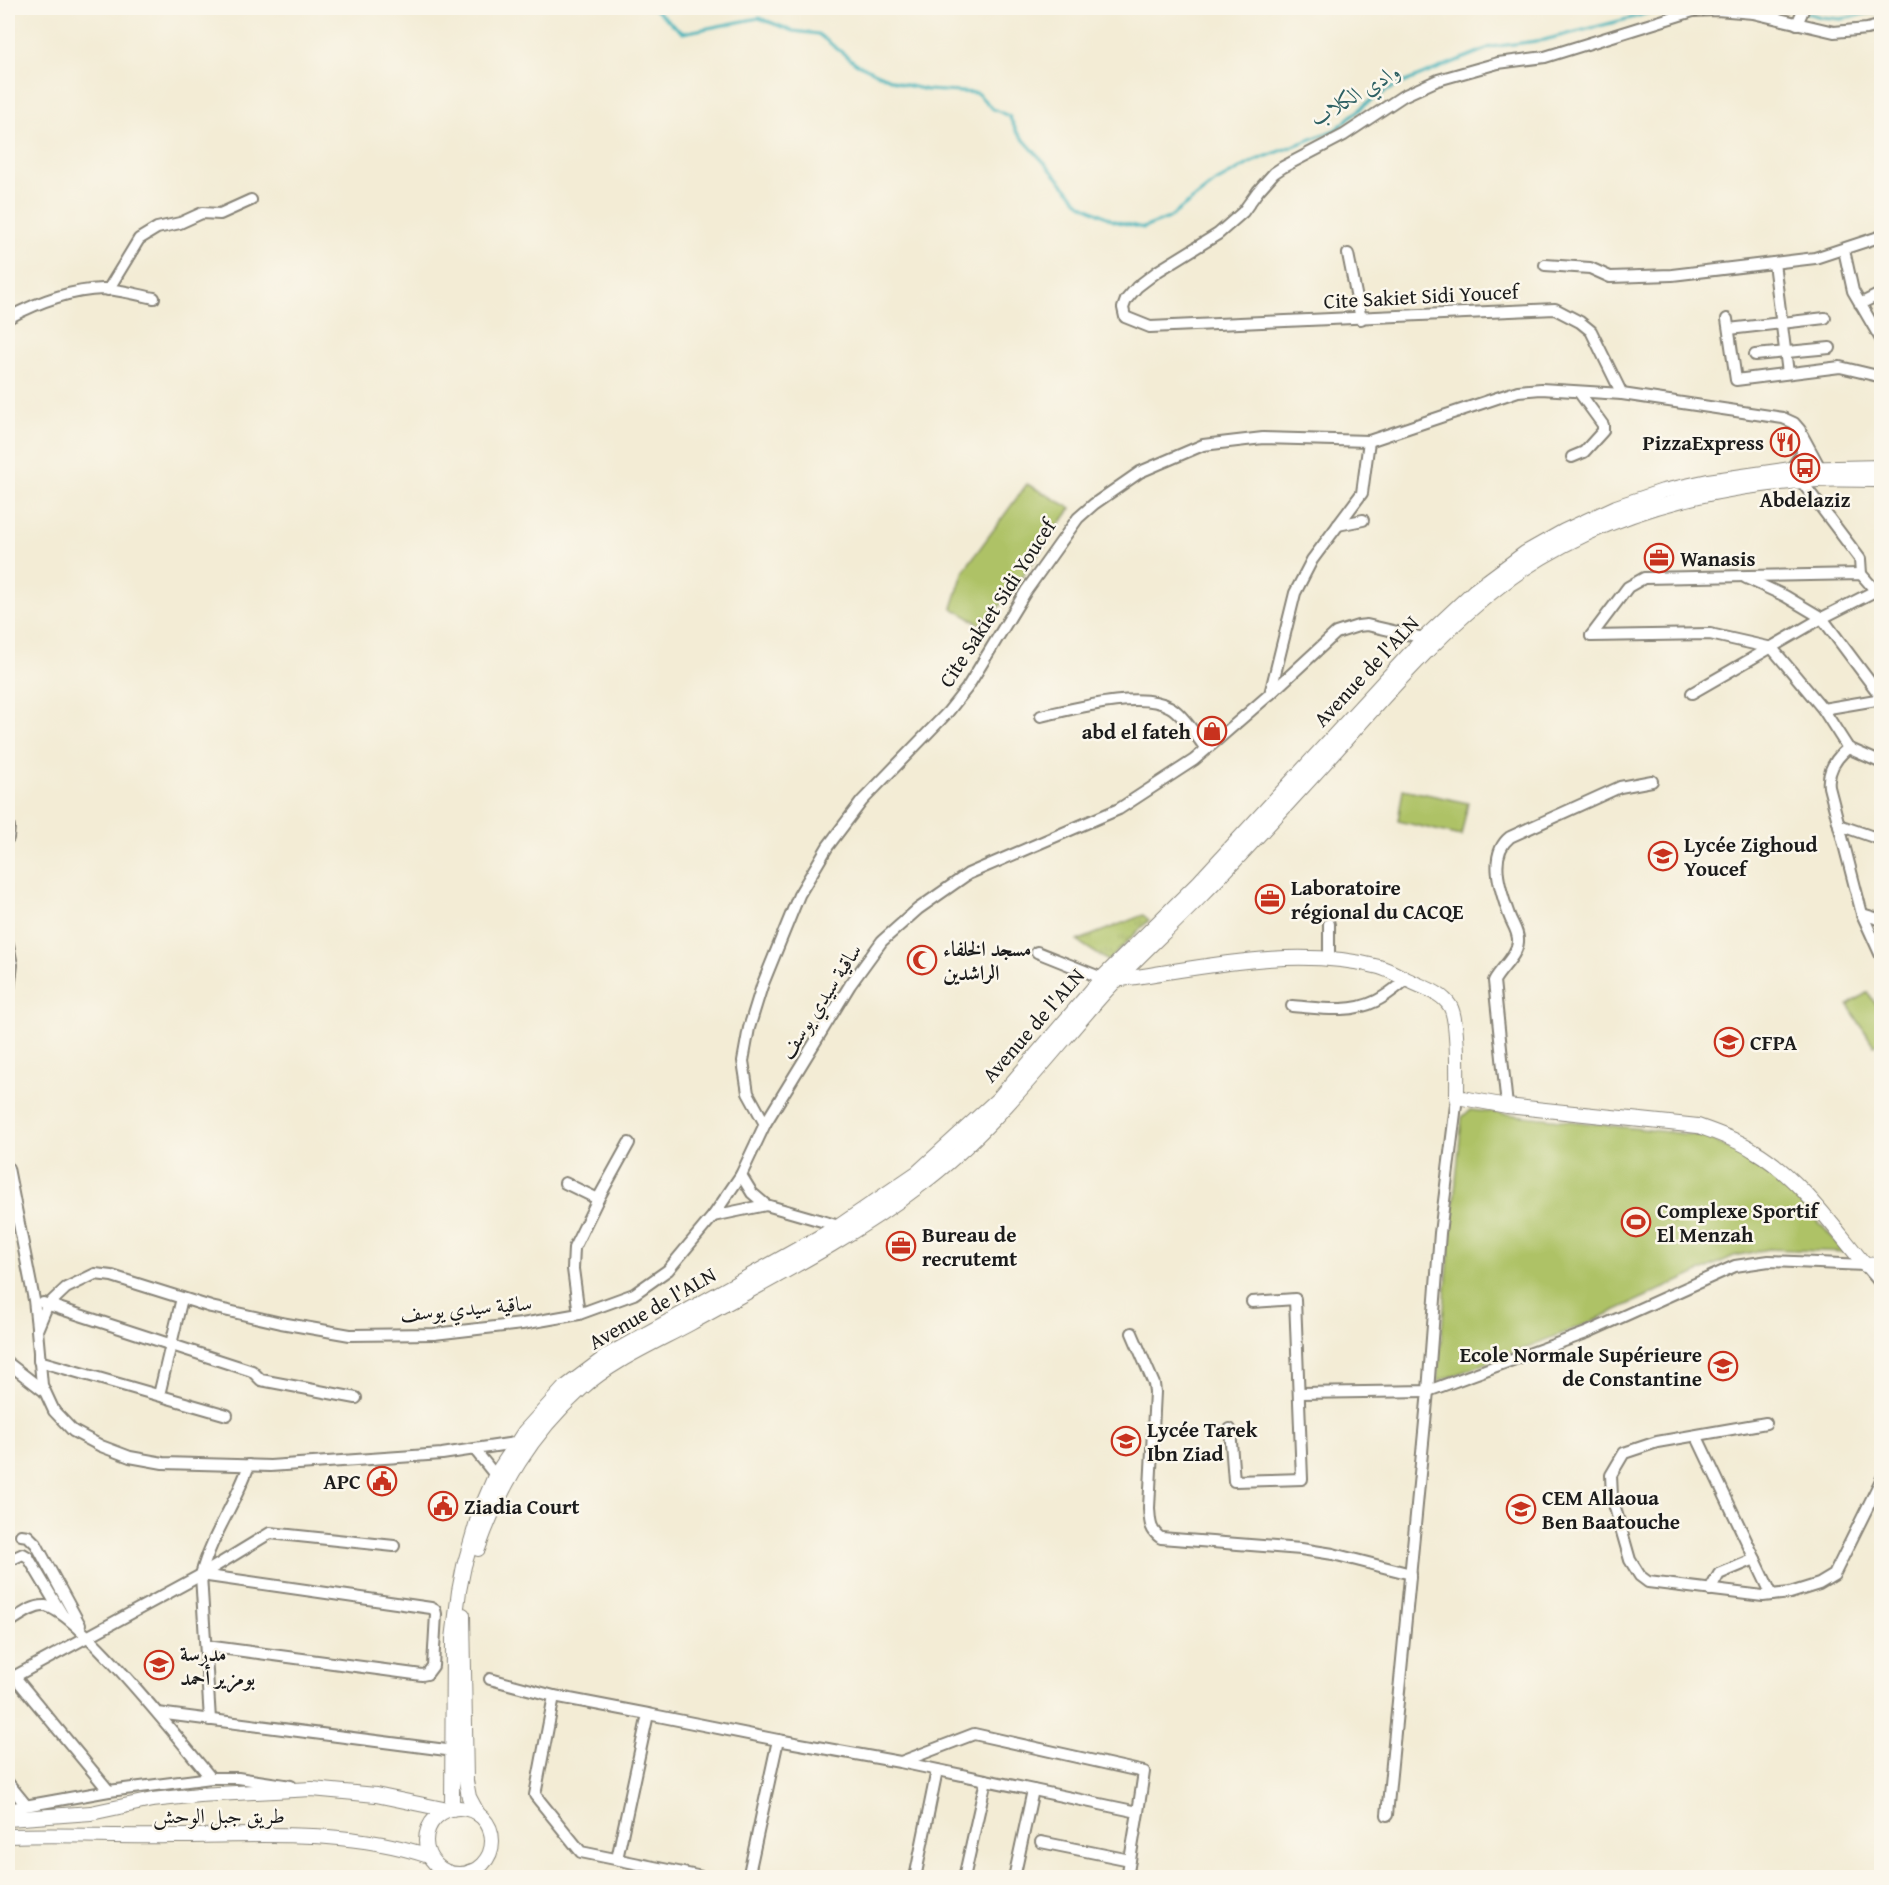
<svg xmlns="http://www.w3.org/2000/svg" width="1889" height="1885" font-family="'Gentium Book Plus',Amiri,serif">
<style>
.grass{fill:url(#grass-tufts);stroke:#656f41;stroke-width:1.5}
.garden{fill:#aec266;stroke:#656f41;stroke-width:1.5}
.lines{fill:none;stroke-linecap:round;stroke-linejoin:round}
.stream{stroke:#42b2ba;stroke-width:3}
.minor-casing{stroke:#888478;stroke-width:14}
.major-casing{stroke:#888478;stroke-width:16}
.highway-casing{stroke:#888478;stroke-width:18}
.minor{stroke:#fff;stroke-width:10}
.major{stroke:#fff;stroke-width:14}
.highway{stroke:#fff;stroke-width:15}
.labels{text-anchor:middle;dominant-baseline:central;stroke-width:5;stroke-linejoin:round;paint-order:stroke}
.street-label{font-size:21px;fill:#1c1c1c;stroke:#fbf7ec}
.poi-label{font-size:21px;font-weight:bold;fill:#1c1c1c;stroke:#fbf7ec;text-anchor:start}
.water-label{font-size:22px;font-style:italic;fill:#2d6063;stroke:#fbf7ec}
</style>
<defs>
<pattern id="grass-tufts" width="24" height="20" patternUnits="userSpaceOnUse" patternTransform="scale(1.5)"><rect width="24" height="20" fill="#aec266"/><path d="M3 7l-1-3M5 7V3M7 7l1-3M15 17l-1-3M17 17v-4M19 17l1-3" fill="none" stroke="#95a658"/></pattern>
</defs>
<rect width="100%" height="100%" fill="#fbf7ec"/>
<filter id="ink" filterUnits="userSpaceOnUse"><feTurbulence type="fractalNoise" baseFrequency=".0167" numOctaves="2"/><feDisplacementMap in="SourceGraphic" scale="12" xChannelSelector="R" yChannelSelector="G"/><feConvolveMatrix kernelMatrix="1 2 1 2 8 2 1 2 1" color-interpolation-filters="sRGB"/></filter>
<filter id="wash" filterUnits="userSpaceOnUse"><feTurbulence type="fractalNoise" baseFrequency=".008" numOctaves="4" result="noise"/><feDisplacementMap in="SourceGraphic" scale="24" xChannelSelector="R" yChannelSelector="G"/><feGaussianBlur stdDeviation="1.35" result="paint"/><feColorMatrix in="noise" values="0 0 0 0 0 0 0 0 0 0 0 0 0 0 0 0 0 1.4 0 .05"/><feComposite in="paint" operator="in"/></filter>
<g filter="url(#wash)">
<rect width="100%" height="100%" fill="#f3ecd5"/>
<polygon class="grass" points="1143,915 1149,920 1108,961 1077,941"/>
<g class="garden">
<polygon points="1027,484 1071,508 1009,596 982,625 952,608 964,570"/>
<polygon points="1403,789 1468,803 1461,836 1398,821"/>
<polygon points="1868,992 1881,1014 1881,1041 1874,1046 1848,1005"/>
<polygon points="1470,1110 1704,1136 1760,1164 1795,1195 1845,1252 1768,1249 1734,1256 1586,1324 1437,1382 1462,1117"/>
</g>
<g class="lines">
<g class="stream">
<polyline points="653,8 683,33 759,18 793,31 818,34 857,64 901,84 927,90 977,93 993,109 1009,116 1017,132 1081,204 1114,221 1143,228 1169,218 1214,183 1254,161 1335,130 1370,101 1395,86 1491,47 1544,40 1635,17 1663,8"/>
<polyline points="1789,8 1821,17 1841,19 1882,10"/>
</g>
</g>
</g>
<g filter="url(#ink)">
<g class="lines">
<g class="minor-casing">
<g id="minor">
<polyline points="1797,24 1804,8"/>
<polyline points="1844,250 1853,291 1882,341"/>
<polyline points="1348,254 1361,319"/>
<polyline points="1774,263 1788,373"/>
<polyline points="1545,265 1590,268 1610,277 1672,275 1815,258 1882,236"/>
<polyline points="108,290 139,239 157,228 180,223 202,213 220,214 251,200"/>
<polyline points="1860,304 1882,293"/>
<path d="M8 318C36 303 70 290 103 289 119 289 138 295 154 298"/>
<polyline points="1727,319 1736,380 1840,367 1882,377"/>
<polyline points="1729,329 1825,318"/>
<polyline points="1755,355 1830,348"/>
<polyline points="1622,394 1591,331 1580,322 1555,309 1150,327 1125,317 1123,308 1126,300 1137,287 1158,271 1218,234 1243,212 1258,191 1274,173 1283,167 1344,135 1403,96 1438,80 1498,63 1545,57 1693,11 1717,10 1753,13 1834,32 1867,29 1882,25"/>
<polyline points="1801,433 1820,468 1825,474"/>
<polyline points="1572,457 1584,452 1603,431 1603,425 1579,392"/>
<polyline points="1802,482 1860,559 1861,574"/>
<polyline points="1338,525 1363,520"/>
<polyline points="1746,578 1785,596 1822,618 1882,698"/>
<polyline points="1591,636 1710,634 1772,648 1823,709 1848,748 1882,763"/>
<polyline points="1591,636 1628,587 1644,578 1861,574 1882,598"/>
<polyline points="1692,693 1822,618 1881,588"/>
<polyline points="1270,694 1336,633 1358,626 1367,625 1424,638 1428,641"/>
<polyline points="1823,709 1882,699"/>
<path d="M1041 716C1073 709 1140 690 1170 707 1183 714 1197 737 1206 749"/>
<path d="M1848 748C1836 758 1827 771 1829 787L1862 914 1882 958"/>
<polyline points="8,823 9,827 8,838"/>
<polyline points="1839,825 1882,840"/>
<polyline points="1862,914 1882,920"/>
<polyline points="1329,924 1329,959"/>
<polyline points="8,944 12,965 8,997"/>
<polyline points="1037,952 1102,978"/>
<path d="M1292 1006C1319 1008 1350 1014 1376 1001 1387 996 1397 987 1407 979"/>
<path d="M1507 1106 1494 981C1501 968 1517 956 1518 942 1519 932 1512 924 1509 915 1501 892 1487 855 1510 837L1620 787 1652 781"/>
<polyline points="765,1124 748,1093 743,1061 749,1028 762,986 799,895 828,846 862,801 948,712 967,688 1026,591 1078,518 1094,504 1140,472 1203,445 1263,438 1369,441 1518,391 1541,389 1622,394 1783,418 1794,423 1800,430 1802,453 1791,469"/>
<polyline points="8,1168 34,1300 37,1327"/>
<polyline points="741,1175 752,1193 766,1205 839,1226 841,1229"/>
<polyline points="565,1183 598,1199"/>
<polyline points="713,1216 766,1205"/>
<polyline points="43,1303 252,1371 261,1380 356,1398"/>
<polyline points="579,1314 573,1269 574,1248 598,1199 629,1143"/>
<path d="M1132 1333 1154 1384 1155 1392 1149 1508C1150 1520 1149 1530 1161 1538L1301 1549 1333 1554 1411 1574"/>
<polyline points="39,1355 39,1361 227,1415"/>
<polyline points="8,1363 44,1391"/>
<polyline points="1300,1393 1428,1391 1586,1333 1735,1266 1769,1261 1865,1265 1882,1285"/>
<polyline points="159,1395 182,1298"/>
<polyline points="1766,1423 1657,1442 1624,1453 1611,1475 1612,1497 1630,1560 1640,1576 1648,1582 1763,1596 1790,1593 1819,1584 1834,1575 1882,1478"/>
<polyline points="1230,1429 1234,1481 1302,1479 1295,1299 1252,1302"/>
<polyline points="1697,1437 1772,1595"/>
<polyline points="520,1447 515,1443 442,1454 270,1466 163,1463 130,1457 101,1446 73,1431 54,1411 42,1385 37,1330 47,1306 66,1288 95,1274 112,1276 211,1307 281,1323 350,1335 434,1334 522,1324 579,1314 634,1294 668,1270 713,1216 741,1175 765,1124 850,985 882,941 918,909 968,874 1119,809 1194,760 1270,694 1295,593 1312,560 1362,493 1369,441"/>
<polyline points="475,1450 499,1480"/>
<polyline points="21,1535 28,1536 36,1544 80,1625"/>
<polyline points="8,1561 23,1554 28,1557 62,1614"/>
<polyline points="201,1575 431,1608 435,1610 436,1614 433,1666 427,1674 422,1675 206,1646"/>
<polyline points="1710,1590 1719,1574 1755,1559"/>
<path d="M8 1623C18 1617 33 1605 45 1606 78 1611 185 1747 211 1778"/>
<polyline points="14,1676 109,1791"/>
<polyline points="490,1679 554,1696 535,1795 581,1852 707,1878"/>
<polyline points="8,1680 201,1575 270,1533 394,1546"/>
<polyline points="554,1696 648,1714 617,1859"/>
<polyline points="158,1713 454,1751"/>
<polyline points="648,1714 778,1740 748,1878"/>
<path d="M210 1720 201 1575C211 1536 236 1503 249 1465"/>
<polyline points="778,1740 900,1762 1138,1812 1127,1878"/>
<polyline points="901,1762 974,1734 1144,1772 1138,1812"/>
<polyline points="8,1783 25,1804"/>
<polyline points="8,1809 109,1791 211,1778 238,1778 291,1786"/>
<polyline points="1387,1815 1428,1391 1440,1233 1457,1097"/>
<polyline points="1041,1842 1130,1860"/>
<polyline points="915,1878 937,1770"/>
<polyline points="964,1878 986,1780"/>
<polyline points="1014,1878 1033,1790"/>
</g>
</g>
<g class="major-casing">
<g id="major">
<path d="M1116 980C1201 968 1293 945 1379 967 1390 970 1401 977 1412 982 1425 988 1442 993 1450 1006 1459 1021 1457 1077 1457 1097L1507 1106 1698 1126C1717 1133 1736 1139 1753 1150 1799 1177 1832 1225 1865 1265L1882 1264"/>
<path d="M478 1549C500 1486 531 1434 581 1389 612 1361 654 1343 691 1323 768 1280 849 1240 919 1186 988 1135 1041 1065 1097 1001 1129 964 1166 932 1200 897 1235 862 1268 825 1301 789 1371 714 1437 628 1522 570 1610 511 1713 486 1817 480 1838 479 1860 480 1882 480"/>
<polyline points="463,1615 466,1781 469,1797 478,1814"/>
<circle cx="459" cy="1841" r="33"/>
<polyline points="452,1809 453,1639 459,1591 464,1566 480,1511 495,1476 525,1431 564,1388 608,1355 839,1226 918,1172 998,1099 1102,978 1199,882 1424,638 1474,591 1525,553 1564,531 1616,507 1663,491 1708,481 1791,469 1882,467"/>
<polyline points="8,1819 91,1813 152,1800 199,1795 312,1789 376,1795 448,1810"/>
<path d="M8 1836C62 1834 117 1837 172 1836 260 1836 344 1828 429 1856"/>
</g>
</g>
<g class="highway-casing">
<polyline id="highway" points="471,1872 480,1878"/>
</g>
<use href="#minor" class="minor"/>
<use href="#major" class="major"/>
<use href="#highway" class="highway"/>
</g>
</g>
<defs>
<g id="restaurant-ring" transform="scale(1.5)"><circle r="9.5" fill="#fbf7ec" stroke="#c8321e" stroke-width="1.5"/><path d="M-5-6h1v4h1v-4h1v4h1v-4h1v5L-1.5 .5V6h-2V.5L-5-1ZM5-6V6H3V1.5H1.5Q1.5-4 5-6Z" fill="#c8321e"/></g>
<g id="bus-ring" transform="scale(1.5)"><circle r="9.5" fill="#fbf7ec" stroke="#c8321e" stroke-width="1.5"/><path d="M-5-6H5V4H4V6H2V4H-2V6H-4V4H-5ZM-3.5-4V0h7V-4ZM-3.5 1.2v1.5H-2V1.2ZM2 1.2v1.5H3.5V1.2Z" fill="#c8321e"/></g>
<g id="office-ring" transform="scale(1.5)"><circle r="9.5" fill="#fbf7ec" stroke="#c8321e" stroke-width="1.5"/><path d="M-6-3h4V-5.5h4V-3h4V5H-6ZM-1-4.5V-3h2v-1.5ZM-6 0V1H6V0Z" fill="#c8321e"/></g>
<g id="shop-ring" transform="scale(1.5)"><circle r="9.5" fill="#fbf7ec" stroke="#c8321e" stroke-width="1.5"/><path d="M-5-2.5h2.3a2.7 3.5 0 0 1 5.4 0H5L5.5 6h-11ZM-1.5-2.5h3a1.5 2.3 0 0 0-3 0Z" fill="#c8321e"/></g>
<g id="school-ring" transform="scale(1.5)"><circle r="9.5" fill="#fbf7ec" stroke="#c8321e" stroke-width="1.5"/><path d="M0-5L7-2L0 1L-7-2ZM-4 1L0 2.5L4 1V4Q0 6-4 4Z" fill="#c8321e"/></g>
<g id="mosque-ring" transform="scale(1.5)"><circle r="9.5" fill="#fbf7ec" stroke="#c8321e" stroke-width="1.5"/><path d="M3.5-4.9A6 6 0 1 0 3.5 4.9A5 5 0 1 1 3.5-4.9Z" fill="#c8321e"/></g>
<g id="university-ring" transform="scale(1.5)"><circle r="9.5" fill="#fbf7ec" stroke="#c8321e" stroke-width="1.5"/><path d="M0-5L7-2L0 1L-7-2ZM-4 1L0 2.5L4 1V4Q0 6-4 4Z" fill="#c8321e"/></g>
<g id="stadium-ring" transform="scale(1.5)"><circle r="9.5" fill="#fbf7ec" stroke="#c8321e" stroke-width="1.5"/><path d="M0-5a6.5 5 0 1 0 0 10a6.5 5 0 1 0 0-10ZM-3.5-1.8h7v3.6h-7Z" fill="#c8321e"/></g>
<g id="civic-ring" transform="scale(1.5)"><circle r="9.5" fill="#fbf7ec" stroke="#c8321e" stroke-width="1.5"/><path d="M-.6-6.5H3V-4.5H.6V-3L4-1V1h2V6H-6V1h2V-1L-.6-3ZM-1.2 2.5V6h2.4V2.5Z" fill="#c8321e"/></g>
</defs>
<g fill-rule="evenodd">
<use href="#restaurant-ring" x="1785" y="442"/>
<use href="#bus-ring" x="1805" y="468"/>
<use href="#office-ring" x="1659" y="558"/>
<use href="#shop-ring" x="1212" y="731"/>
<use href="#school-ring" x="1663" y="856"/>
<use href="#office-ring" x="1270" y="899"/>
<use href="#mosque-ring" x="922" y="960"/>
<use href="#university-ring" x="1729" y="1042"/>
<use href="#stadium-ring" x="1636" y="1222"/>
<use href="#office-ring" x="901" y="1246"/>
<use href="#university-ring" x="1723" y="1366"/>
<use href="#school-ring" x="1126" y="1441"/>
<use href="#civic-ring" x="382" y="1481"/>
<use href="#civic-ring" x="443" y="1506"/>
<use href="#school-ring" x="1521" y="1509"/>
<use href="#school-ring" x="159" y="1665"/>
</g>
<g class="labels">
<g class="street-label">
<text transform="translate(1421 296) rotate(-3)">Cite Sakiet Sidi Youcef</text>
<text transform="translate(997 603) rotate(-57)">Cite Sakiet Sidi Youcef</text>
<text transform="translate(1366 671) rotate(-47)">Avenue de l'ALN</text>
<text transform="translate(820 1001) rotate(-57)">ساقية سيدي يوسف</text>
<text transform="translate(1033 1025) rotate(-49)">Avenue de l'ALN</text>
<text transform="translate(466 1308) rotate(-5)">ساقية سيدي يوسف</text>
<text transform="translate(652 1308) rotate(-30)">Avenue de l'ALN</text>
<text x="219" y="1815">طريق جبل الوحش</text>
</g>
<g class="poi-label">
<text x="1764" y="442" text-anchor="end">PizzaExpress</text>
<text x="1805" y="499" text-anchor="middle">Abdelaziz</text>
<text x="1680" y="558">Wanasis</text>
<text x="1191" y="731" text-anchor="end">abd el fateh</text>
<text x="1684" y="844">Lycée Zighoud<tspan x="1684" dy="24">Youcef</tspan></text>
<text x="1291" y="887">Laboratoire<tspan x="1291" dy="24">régional du CACQE</tspan></text>
<text x="943" y="948">مسجد الخلفاء<tspan x="943" dy="24">الراشدين</tspan></text>
<text x="1750" y="1042">CFPA</text>
<text x="1657" y="1210">Complexe Sportif<tspan x="1657" dy="24">El Menzah</tspan></text>
<text x="922" y="1234">Bureau de<tspan x="922" dy="24">recrutemt</tspan></text>
<text x="1702" y="1354" text-anchor="end">Ecole Normale Supérieure<tspan x="1702" dy="24">de Constantine</tspan></text>
<text x="1147" y="1429">Lycée Tarek<tspan x="1147" dy="24">Ibn Ziad</tspan></text>
<text x="361" y="1481" text-anchor="end">APC</text>
<text x="1542" y="1497">CEM Allaoua<tspan x="1542" dy="24">Ben Baatouche</tspan></text>
<text x="464" y="1506">Ziadia Court</text>
<text x="180" y="1653">مدرسة<tspan x="180" dy="24">بومزير أحمد</tspan></text>
</g>
<g class="water-label">
<text transform="translate(1355 94) rotate(-31)">وادي الكلاب</text>
</g>
</g>
<rect width="1889" height="1885" fill="none" stroke="#fbf7ec" stroke-width="30"/>
</svg>
